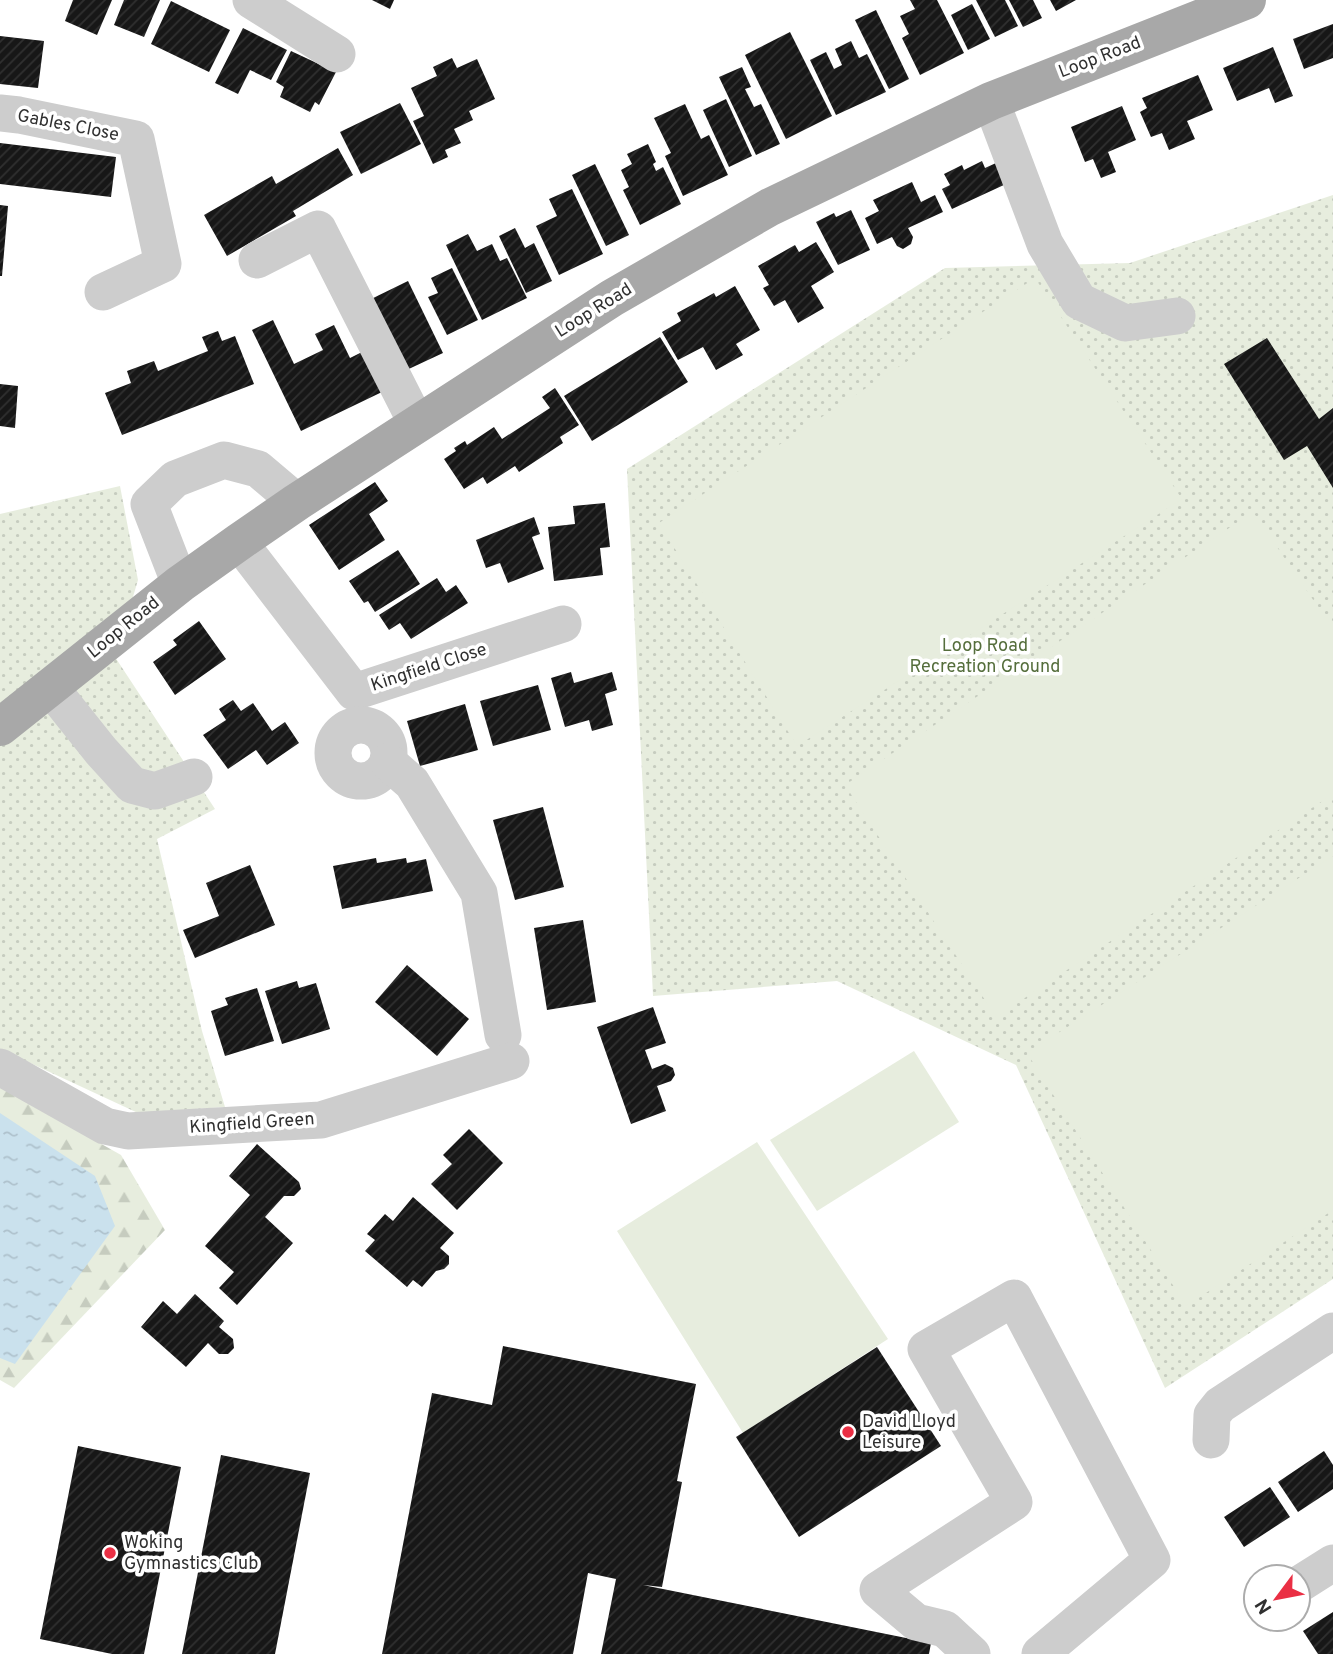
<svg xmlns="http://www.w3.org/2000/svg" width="1333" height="1654" font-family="Overpass,sans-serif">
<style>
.grass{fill:url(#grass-dots)}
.forest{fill:url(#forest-firs)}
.pitch{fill:#e7edde}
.water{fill:url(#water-ripples)}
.building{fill:url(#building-hatch)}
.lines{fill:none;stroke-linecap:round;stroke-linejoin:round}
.minor{stroke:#cdcdcd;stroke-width:37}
.major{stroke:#a8a8a8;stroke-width:38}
.poi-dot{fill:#ea2f44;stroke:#fff;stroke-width:2.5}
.labels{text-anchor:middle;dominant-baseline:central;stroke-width:7;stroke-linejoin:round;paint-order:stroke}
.street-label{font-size:18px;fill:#303030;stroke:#fff}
.park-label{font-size:18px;fill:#556e3c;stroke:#fff}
.poi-label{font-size:18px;fill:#303030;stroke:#fff;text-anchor:start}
</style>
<defs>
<pattern id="grass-dots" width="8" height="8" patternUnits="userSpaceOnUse" patternTransform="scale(1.75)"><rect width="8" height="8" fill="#e7edde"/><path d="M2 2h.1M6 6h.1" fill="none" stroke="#c6ccbf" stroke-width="1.8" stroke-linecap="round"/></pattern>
<pattern id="forest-firs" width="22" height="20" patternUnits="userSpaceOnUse" patternTransform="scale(1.75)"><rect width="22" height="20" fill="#e7edde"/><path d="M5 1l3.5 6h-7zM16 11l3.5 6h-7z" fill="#c6ccbf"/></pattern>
<pattern id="water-ripples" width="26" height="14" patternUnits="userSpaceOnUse" patternTransform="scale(1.75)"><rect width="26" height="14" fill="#cae1ed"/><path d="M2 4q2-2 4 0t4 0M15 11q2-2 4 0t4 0" fill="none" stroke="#aec1cc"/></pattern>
<pattern id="building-hatch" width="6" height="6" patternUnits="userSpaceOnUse" patternTransform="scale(1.75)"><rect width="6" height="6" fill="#171717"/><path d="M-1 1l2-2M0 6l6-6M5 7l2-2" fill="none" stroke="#303030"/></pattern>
</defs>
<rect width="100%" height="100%" fill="#fff"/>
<g class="grass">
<polygon points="1333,195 1333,1279 1165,1388 1016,1065 837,981 653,996 627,469 945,268 1130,263"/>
<polygon points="120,486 138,580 115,657 215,809 157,839 202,1031 225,1107 138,1113 0,1049 0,514"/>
</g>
<polygon class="forest" points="0,1087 121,1155 165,1230 14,1388 0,1380"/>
<g class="pitch">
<polygon points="1035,278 1182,499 797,746 659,523"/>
<polygon points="1253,512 1333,629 1333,794 996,1017 845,785"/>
<polygon points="1333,856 1333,1210 1186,1306 1027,1053"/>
<polygon points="914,1051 959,1122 817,1211 770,1140"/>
<polygon points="757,1142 888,1339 743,1433 617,1231"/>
</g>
<polygon class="water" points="0,1113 95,1176 115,1226 15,1364 0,1358"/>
<g class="building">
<polygon points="73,0 112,0 97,35 65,21"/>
<polygon points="124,0 160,0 144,37 114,25"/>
<polygon points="372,0 394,0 390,9"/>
<polygon points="910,0 937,0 964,53 920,75 902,38 909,34 900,16 915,9"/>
<polygon points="976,0 1005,0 1018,26 995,37"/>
<polygon points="1009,0 1033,0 1042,18 1023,27"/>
<polygon points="1050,0 1076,0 1056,11"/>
<polygon points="171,1 230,30 209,72 151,44"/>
<polygon points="972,4 990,39 968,50 951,15"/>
<polygon points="876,10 909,79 889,89 855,20"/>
<polygon points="1333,24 1333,58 1304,69 1293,39"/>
<polygon points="243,28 287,50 271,80 250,70 238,94 215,83"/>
<polygon points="790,32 832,116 786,139 745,55"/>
<polygon points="0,36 44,41 38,88 0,84"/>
<polygon points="851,41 859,58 867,54 886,92 836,115 810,60 826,52 834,69 842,65 835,49"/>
<polygon points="1273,47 1293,96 1275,103 1269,88 1237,101 1223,68"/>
<polygon points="291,51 336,72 319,105 315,102 310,112 280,97 284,87 276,82"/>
<polygon points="452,58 457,68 477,59 495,99 469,111 473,120 454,129 461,143 445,150 448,157 433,164 413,121 424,116 411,88 437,76 433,67"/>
<polygon points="742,67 751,87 745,89 754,107 761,104 780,144 756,155 719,77"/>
<polygon points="1198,75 1213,110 1187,121 1195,139 1169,150 1162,133 1151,137 1140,112 1147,108 1142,98"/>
<polygon points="726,99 752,156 729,167 703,110"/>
<polygon points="400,103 421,144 361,174 340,132"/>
<polygon points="685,104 701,139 709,135 728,175 683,196 665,156 671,153 654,118"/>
<polygon points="1122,106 1136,140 1108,152 1116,172 1101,178 1093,159 1085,162 1071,127"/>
<polygon points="0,143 116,157 111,197 0,184"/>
<polygon points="648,144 656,162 653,164 656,171 663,167 681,204 640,225 623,190 629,187 621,170 632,164 627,154"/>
<polygon points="338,148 353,175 293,211 296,216 227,256 204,215 272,176 276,184"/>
<polygon points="982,161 985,168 996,163 1006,184 952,209 942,189 950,185 944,174 962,165 964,170"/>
<polygon points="595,164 629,235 606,246 572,175"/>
<polygon points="912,182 921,202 935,195 943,212 908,228 913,237 911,244 903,249 897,246 892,237 877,244 865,218 879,211 873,200"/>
<polygon points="572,189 603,254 559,275 536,226 557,216 549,199"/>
<polygon points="0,205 8,206 2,276 0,276"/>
<polygon points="851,210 870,250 838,265 816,222 834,213 836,217"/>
<polygon points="515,228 525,248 534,243 552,281 526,293 499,236"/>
<polygon points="468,234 477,251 492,244 500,261 507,258 527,298 482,320 446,245"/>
<polygon points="816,242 834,272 811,286 824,308 798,323 785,300 774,306 763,288 769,285 758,266 795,245 799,252"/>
<polygon points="452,268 478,320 447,335 428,297 438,293 431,278"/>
<polygon points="408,281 443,353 398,374 365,302"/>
<polygon points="735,286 760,330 736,344 743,355 716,370 703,347 678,360 662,332 681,321 677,313 714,293 716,297"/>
<polygon points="273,320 294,364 323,350 315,334 334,325 350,358 362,352 382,392 301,431 252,330"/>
<polygon points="218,331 222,341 235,336 254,384 122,435 105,393 131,383 127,371 154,361 158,371 208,351 202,337"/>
<polygon points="660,337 688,382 592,441 564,396"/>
<polygon points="1267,338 1319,419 1333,408 1333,488 1307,446 1284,460 1224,364"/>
<polygon points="0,384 18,386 15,428 0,426"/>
<polygon points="555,388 579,425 560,437 563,443 519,472 515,466 487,484 483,477 464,489 444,459 456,451 454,448 465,441 467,445 494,427 502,439 550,408 542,397"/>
<polygon points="375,482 388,501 369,514 385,540 339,570 309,525"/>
<polygon points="605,503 610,547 600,548 603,575 554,581 548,527 575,524 573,506"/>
<polygon points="534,517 540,534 532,537 544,569 508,583 500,563 486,568 476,540"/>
<polygon points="398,550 420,584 375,612 368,601 364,603 349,581"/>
<polygon points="437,578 446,592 456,585 468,603 411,639 400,623 389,630 379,615"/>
<polygon points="199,621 226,659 175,695 153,662 177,645 173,640"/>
<polygon points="571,672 574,683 612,672 617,690 605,694 613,725 592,731 589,720 565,727 551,678"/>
<polygon points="538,685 551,730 493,746 480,701"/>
<polygon points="233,700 241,711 253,703 272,731 285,722 299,743 267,765 256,750 228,769 203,735 226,720 219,709"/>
<polygon points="465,704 478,750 420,766 407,721"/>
<polygon points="543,807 564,887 515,900 493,820"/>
<polygon points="376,858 377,863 406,858 407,863 426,859 433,891 342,909 333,866"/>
<polygon points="250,865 275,925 195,958 183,930 219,916 206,883"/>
<polygon points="583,920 596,1002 547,1010 534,928"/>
<polygon points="407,965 469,1019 437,1056 375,1002"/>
<polygon points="297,981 299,988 316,983 330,1029 282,1044 265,991"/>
<polygon points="257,988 274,1041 225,1056 211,1011 228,1005 225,998"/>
<polygon points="653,1007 666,1043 645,1050 652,1069 665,1064 673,1068 675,1075 671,1081 657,1086 666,1111 631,1124 597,1027"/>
<polygon points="469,1129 503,1163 457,1210 431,1184 452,1164 443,1155"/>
<polygon points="257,1144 299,1182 301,1189 294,1196 284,1196 265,1217 293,1243 237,1305 219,1288 234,1272 205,1246 250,1195 229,1176"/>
<polygon points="413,1197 454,1233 440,1248 449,1256 449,1264 444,1269 436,1271 422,1287 413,1280 407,1287 365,1251 375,1240 367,1234 385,1214 393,1221"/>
<polygon points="195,1294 224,1321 219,1327 233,1339 234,1348 228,1354 219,1354 208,1343 186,1367 141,1327 163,1301 177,1314"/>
<polygon points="503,1346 696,1384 677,1481 682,1482 662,1587 643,1585 931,1643 929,1654 601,1654 616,1579 588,1573 573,1654 382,1654 432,1393 492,1405"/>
<polygon points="877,1347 941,1446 799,1537 736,1437"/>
<polygon points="78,1446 181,1467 144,1654 112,1654 40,1639"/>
<polygon points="1324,1451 1333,1465 1333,1489 1298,1512 1278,1482"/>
<polygon points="221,1455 310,1473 275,1654 182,1654"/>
<polygon points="1270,1487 1290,1517 1244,1547 1224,1517"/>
<polygon points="1333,1612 1333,1654 1318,1654 1303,1631"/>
</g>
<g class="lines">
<g class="minor">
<polyline points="251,0 337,54"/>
<polyline points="991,101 1045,244 1079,301 1125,323 1177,316"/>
<polyline points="0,113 19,115 136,139 163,264 103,292"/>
<polyline points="257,260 318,229 417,424"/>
<polyline points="239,542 354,692 563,624"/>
<polyline points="180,584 149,504 175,479 224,460 258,469 297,502"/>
<polyline points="50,687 101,751 132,785 155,791 194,777"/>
<circle cx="361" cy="753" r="28"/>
<polyline points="388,762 412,783 479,893 503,1035"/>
<polyline points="0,1067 105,1126 128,1131 321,1120 511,1061"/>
<polyline points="1211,1440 1212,1415 1220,1405 1333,1331"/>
<polyline points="1298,1585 1333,1563"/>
<polyline points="972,1654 945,1629 916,1622 878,1590 1014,1502 926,1349 1014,1298 1152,1560 1040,1654"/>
</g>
<polyline class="major" points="0,727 180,584 239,542 297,502 612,298 770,207 991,101 1247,0"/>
</g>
<g class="poi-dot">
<circle cx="848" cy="1432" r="7"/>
<circle cx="110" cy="1553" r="7"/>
</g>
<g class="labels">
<g class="street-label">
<text transform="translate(1100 58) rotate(-21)">Loop Road</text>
<text transform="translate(68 126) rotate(11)">Gables Close</text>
<text transform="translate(594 311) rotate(-32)">Loop Road</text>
<text transform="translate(124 628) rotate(-39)">Loop Road</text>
<text transform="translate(429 668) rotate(-18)">Kingfield Close</text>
<text transform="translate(252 1124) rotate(-4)">Kingfield Green</text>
</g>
<g class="park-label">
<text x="985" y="646">Loop Road<tspan x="985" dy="21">Recreation Ground</tspan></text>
</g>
<g class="poi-label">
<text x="862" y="1422">David Lloyd<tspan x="862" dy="21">Leisure</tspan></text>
<text x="124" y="1543">Woking<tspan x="124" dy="21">Gymnastics Club</tspan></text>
</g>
</g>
<g transform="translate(1277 1598) rotate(238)"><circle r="33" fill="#ffffff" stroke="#acacac" stroke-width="2"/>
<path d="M0-5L12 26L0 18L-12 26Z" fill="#ea2f44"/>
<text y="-10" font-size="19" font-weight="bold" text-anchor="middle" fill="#303030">N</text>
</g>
</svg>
